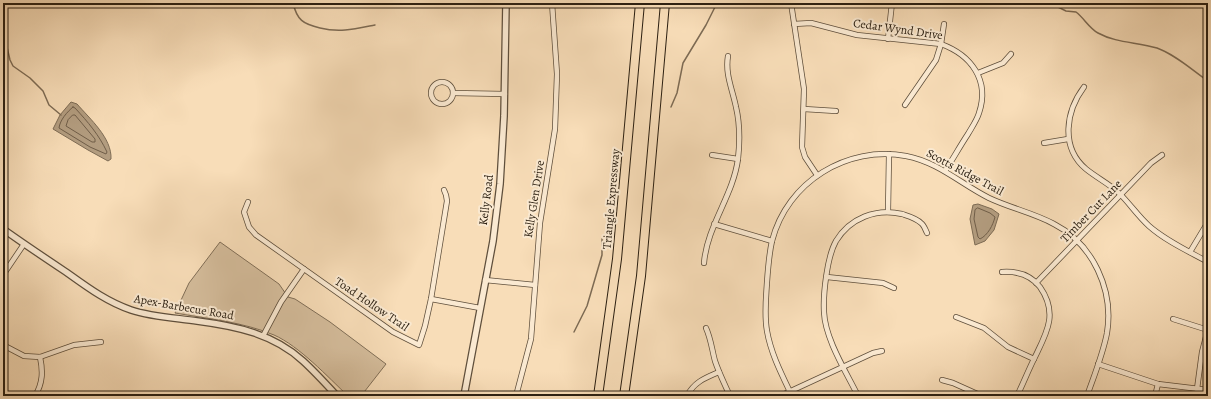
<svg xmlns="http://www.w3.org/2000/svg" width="1211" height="399" font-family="Alegreya,serif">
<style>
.green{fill:#d5bd9c;stroke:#806e57}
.water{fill:#b39d80;stroke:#7d6b54}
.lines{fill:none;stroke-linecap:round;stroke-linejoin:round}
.shore{stroke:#705e49;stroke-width:1}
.stream{stroke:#7d6b54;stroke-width:1.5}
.minor-casing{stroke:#5f4f3c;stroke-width:6}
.tertiary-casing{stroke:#5f4f3c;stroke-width:8}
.motorway-casing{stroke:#2c2012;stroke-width:10}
.minor{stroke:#fae9d1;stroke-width:4.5}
.tertiary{stroke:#fae9d1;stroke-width:5.5}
.motorway{stroke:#f8ddb8;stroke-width:8}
.labels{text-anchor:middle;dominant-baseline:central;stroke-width:4;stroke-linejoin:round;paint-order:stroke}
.street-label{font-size:12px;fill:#2c2012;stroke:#fae9d1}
</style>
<rect width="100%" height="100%" fill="#f8ddb8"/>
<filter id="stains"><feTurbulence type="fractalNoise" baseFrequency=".005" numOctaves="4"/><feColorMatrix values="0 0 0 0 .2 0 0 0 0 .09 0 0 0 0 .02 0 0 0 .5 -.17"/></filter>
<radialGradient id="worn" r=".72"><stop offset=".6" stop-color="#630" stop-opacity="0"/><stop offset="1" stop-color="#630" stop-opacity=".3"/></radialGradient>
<path class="green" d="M220 242 279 284 288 297 295 299 330 322 386 364 361 396H359L355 393 348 396C328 377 299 346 274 335 243 322 209 319 175 313L189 283Z"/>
<g class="water">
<path d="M71 102 77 104C90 119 112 138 111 159L108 161 88 150 53 129 60 115Z"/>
<polygon points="978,204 992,209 999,214 994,230 985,241 975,245 970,219 973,205"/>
</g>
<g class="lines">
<g class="shore">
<path d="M73 107 75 108C88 122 99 135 107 152L106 154 90 147 59 128C60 120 67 112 73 107Z"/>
<polygon points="73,115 75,115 95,139 95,142 92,142 66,126 68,120"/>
<path d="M978 208 990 213 995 217C993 225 988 235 980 239L978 237 974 219 975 210Z"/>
</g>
<g class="stream">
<path d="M293 3C297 20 303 24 320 28 340 33 355 29 375 25"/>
<path d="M1050 3 1066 11 1076 12C1084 18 1089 28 1098 33 1116 43 1137 42 1157 48 1176 55 1192 70 1208 81"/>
<polyline points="3,30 10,60 13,66 30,78 43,91 49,105 61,115"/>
<polyline points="671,107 677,93 683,63 706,25 717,3"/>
<polyline points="574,332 587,306 602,255 602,239"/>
</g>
<g class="minor-casing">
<g id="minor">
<polyline points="791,3 804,89 802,147 805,157 817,175"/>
<path d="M794 24 811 23 857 35 941 44C971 55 990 80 979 113 977 120 972 127 968 134 960 146 953 159 945 171"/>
<polyline points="888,39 892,3"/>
<polyline points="978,73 1003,63 1011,54"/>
<circle cx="442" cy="93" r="11"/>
<path d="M1084 87C1066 111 1060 147 1086 169 1097 178 1110 184 1120 194 1130 204 1138 216 1149 226 1166 241 1188 251 1208 262"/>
<polyline points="453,93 505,94"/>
<polyline points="905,105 936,60 941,44 944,24"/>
<polyline points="804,109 836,111"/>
<polyline points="1044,143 1068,139"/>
<polyline points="712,155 738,159"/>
<polyline points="248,202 244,212 249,227 256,235 393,332 419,345 425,326 431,299 447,201 446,195 444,190"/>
<polyline points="888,212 889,154"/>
<polyline points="714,224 772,241"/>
<polyline points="1190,252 1208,222"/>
<path d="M704 263C707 226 733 196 738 159 740 141 740 124 736 107 732 88 725 74 728 56"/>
<path d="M1002 272C1017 271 1030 274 1040 287 1059 314 1046 334 1034 359 1028 371 1023 384 1017 396"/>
<polyline points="3,275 24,244"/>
<polyline points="827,277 883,283 894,288"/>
<polyline points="485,280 535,285"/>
<polyline points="1036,283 1151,163 1162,155"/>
<polyline points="431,299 480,308"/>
<polyline points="956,317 984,328 1008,347 1034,359"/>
<polyline points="1173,319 1208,330"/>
<path d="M706 328C711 339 712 350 715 361 719 373 725 385 730 396"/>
<polyline points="263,336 281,302 304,269"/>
<polyline points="3,345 24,356 40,357 74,345 101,342"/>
<polyline points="1098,364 1158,384 1208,390"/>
<polyline points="942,380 953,383 982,396"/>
<polyline points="1197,389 1202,352 1208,329"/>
<polyline points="37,393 43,396"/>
<path d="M35 396C43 383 43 371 40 357"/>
<polyline points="516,396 531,339 540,223 555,129 557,74 552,3"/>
<path d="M687 396C694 382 705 378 719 372"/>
<polyline points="780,396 873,353 882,351"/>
<path d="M792 396C782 375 771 354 767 331 764 315 766 299 767 282 768 268 769 254 772 241 787 182 847 145 906 156 938 162 961 184 989 198 1010 208 1034 213 1054 224 1093 244 1114 290 1107 333 1103 354 1094 376 1087 396"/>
<path d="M859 396 857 394C845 370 825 338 824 312 823 294 827 257 836 241 850 218 876 208 902 214 908 216 916 218 921 223 924 225 925 229 927 233"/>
<polyline points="1155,396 1158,384"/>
</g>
</g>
<g class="tertiary-casing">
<g id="tertiary">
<path d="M3 229C24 244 45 258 66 272 87 287 107 302 131 310 152 317 176 318 197 321 236 326 274 334 303 361 315 372 326 384 337 396"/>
<polyline points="464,396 493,241 500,184 504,116 506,3"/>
</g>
</g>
<g class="motorway-casing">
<g id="motorway">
<polyline points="598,396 617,259 640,3"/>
<polyline points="624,396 641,276 665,3"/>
</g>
</g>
<use href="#minor" class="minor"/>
<use href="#tertiary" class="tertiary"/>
<use href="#motorway" class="motorway"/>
</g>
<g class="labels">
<g class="street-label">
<text transform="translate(898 29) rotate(8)">Cedar Wynd Drive</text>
<text transform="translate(965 172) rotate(28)">Scotts Ridge Trail</text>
<text transform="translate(534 199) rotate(-81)">Kelly Glen Drive</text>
<text transform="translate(611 199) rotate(-85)">Triangle Expressway</text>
<text transform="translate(486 200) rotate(-83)">Kelly Road</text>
<text transform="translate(1091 211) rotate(-46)">Timber Cut Lane</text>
<text transform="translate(372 304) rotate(34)">Toad Hollow Trail</text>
<text transform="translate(184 307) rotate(10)">Apex-Barbecue Road</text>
</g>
</g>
<rect width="1211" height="399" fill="none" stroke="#f8ddb8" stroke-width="16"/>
<rect x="4" y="4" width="1203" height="391" fill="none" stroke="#2c2012" stroke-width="2"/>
<rect x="8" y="8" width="1195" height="383" fill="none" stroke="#2c2012"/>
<rect width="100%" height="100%" filter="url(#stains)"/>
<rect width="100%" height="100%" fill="url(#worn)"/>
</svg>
